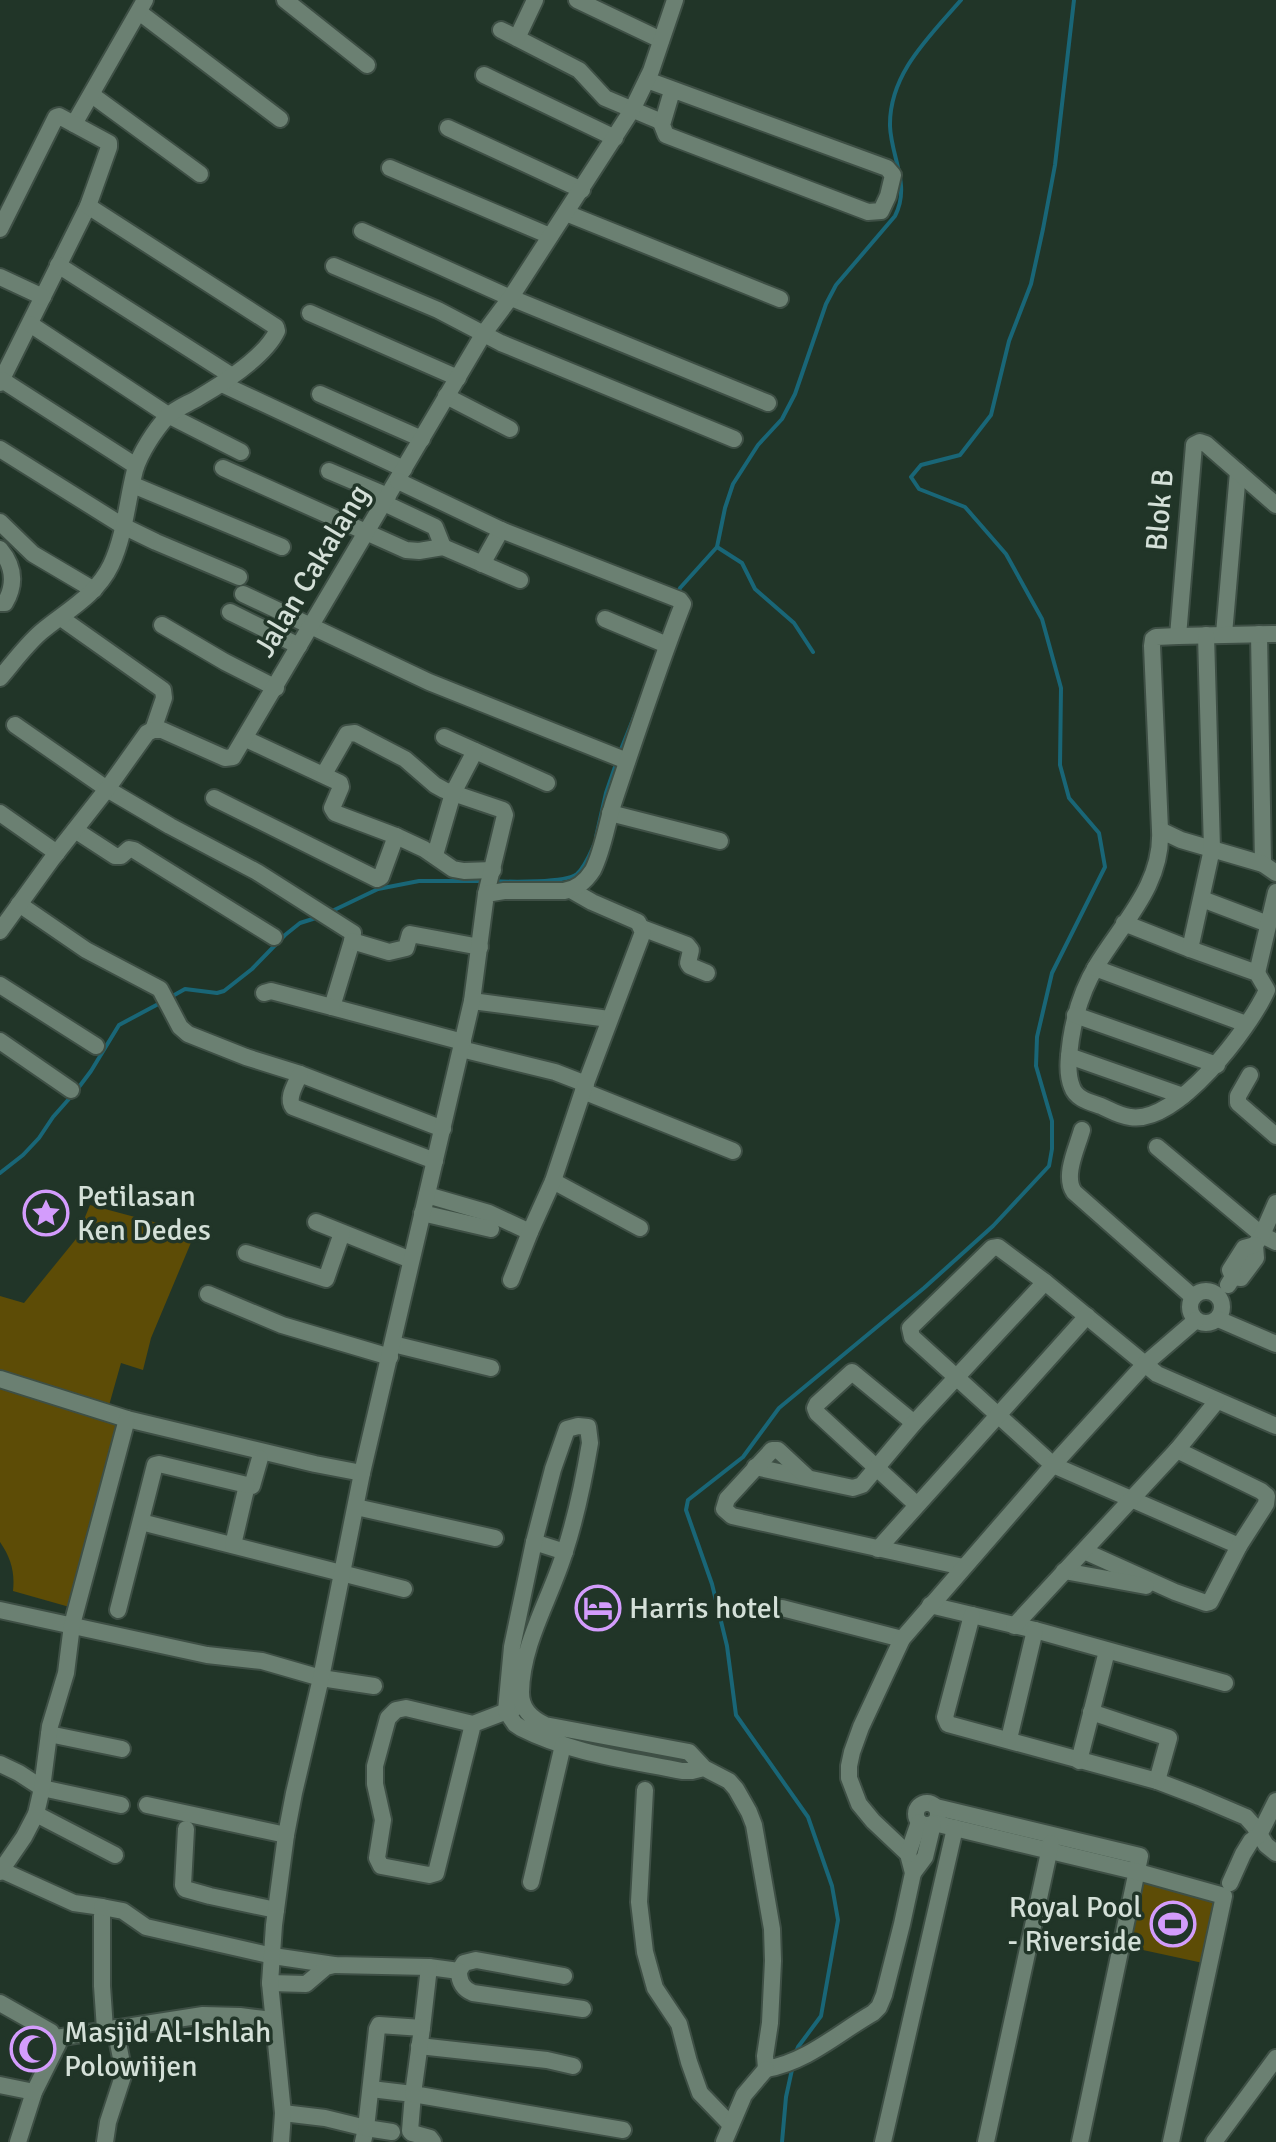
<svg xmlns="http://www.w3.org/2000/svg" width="1276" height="2142" font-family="Signika,sans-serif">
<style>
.green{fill:#5d4c06}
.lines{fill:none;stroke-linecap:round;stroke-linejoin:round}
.stream{stroke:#196677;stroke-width:4}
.minor-casing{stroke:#3e4f45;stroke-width:20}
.minor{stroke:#6b8072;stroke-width:16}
.labels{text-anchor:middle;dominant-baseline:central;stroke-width:7;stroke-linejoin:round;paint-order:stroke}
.street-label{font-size:30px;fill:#d4e0d8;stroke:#213528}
.poi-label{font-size:30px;fill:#d4e0d8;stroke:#213528;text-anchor:start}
</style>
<rect width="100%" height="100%" fill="#213528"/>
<g class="green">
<polygon points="90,1205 195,1233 151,1338 143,1370 121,1363 108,1409 0,1375 0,1296 24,1303 76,1239"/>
<path d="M0 1382 123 1423 73 1608 13 1591C15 1572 11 1558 0 1542Z"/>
<polygon points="1145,1880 1216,1895 1203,1963 1129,1947 1141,1883"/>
</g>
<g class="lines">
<g class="stream">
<polyline points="717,547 742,563 755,589 794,623 813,652"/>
<path d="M678 595 680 588 717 547 725 508 733 484 758 445 782 419 795 394 826 304 836 285 895 216C911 185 891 157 890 126 889 74 929 37 961 0"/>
<polyline points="620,752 636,712"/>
<polyline points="596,837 606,793 617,761"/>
<path d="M493 881C510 882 566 883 577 874 585 867 590 854 594 845"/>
<polyline points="330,912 378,889 419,881 484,881"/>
<polyline points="169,998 185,989 217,993 224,991 252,969 285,935 300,923 319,917"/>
<polyline points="0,1173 23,1155 39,1138 53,1117 76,1091 91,1071 119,1025 162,1002"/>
<polyline points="796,2052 798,2047 821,2016 838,1920 832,1886 808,1817 736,1715 727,1646 712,1584 686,1510 688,1500 743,1457 779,1408 924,1288 993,1226 1049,1166 1052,1149 1052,1121 1036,1066 1037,1037 1052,973 1105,867 1099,833 1069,798 1060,765 1061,688 1042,619 1006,554 965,507 919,489 911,477 921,465 960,455 991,415 1009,341 1031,284 1043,229 1055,165 1074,0"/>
<polyline points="782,2142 786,2097 793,2065"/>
</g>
<g class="minor-casing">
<g id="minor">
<polyline points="285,0 367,65"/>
<polyline points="577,0 661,40"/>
<polyline points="139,12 280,119"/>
<polyline points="501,30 579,70 605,98 662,122"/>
<polyline points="517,38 535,0"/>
<polyline points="484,75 615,138"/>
<polyline points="647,80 887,168 893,175 888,196 881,211 868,212 666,135 662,125 672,91"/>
<polyline points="92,95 200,174"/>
<polyline points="74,124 145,0"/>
<polyline points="448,128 582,190"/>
<polyline points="390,168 550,236"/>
<polyline points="566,213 780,299"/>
<polyline points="0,229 56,117 59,116 109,143 109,147 88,206 0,383"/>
<polyline points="362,231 504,295 768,403"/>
<polyline points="58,265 232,376"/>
<polyline points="334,266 438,310 501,343 734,439"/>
<polyline points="0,277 43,297"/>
<polyline points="310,313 458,378"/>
<polyline points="30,324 168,415 241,452"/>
<polyline points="2,380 136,466"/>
<polyline points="222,384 404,469"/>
<polyline points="320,394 422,439"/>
<polyline points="446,396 510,429"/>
<polyline points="0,449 123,526 156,542 239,577"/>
<polyline points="223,468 406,550 419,551 443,547 520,580"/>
<polyline points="329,471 388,496"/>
<polyline points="133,485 282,547"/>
<polyline points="384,503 435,527 443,547"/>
<polyline points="0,522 33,554 94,590"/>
<path d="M0 549C14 566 16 584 5 603H0"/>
<polyline points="482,564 501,530"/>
<polyline points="243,594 429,682 627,761"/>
<polyline points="230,612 299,646"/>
<polyline points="61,618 163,690 164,698 153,730"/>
<polyline points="605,619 667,645"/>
<polyline points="162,625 225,662 276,688"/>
<polyline points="1224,634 1238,472"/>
<polyline points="1259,634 1263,864"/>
<polyline points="1178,636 1194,445 1200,442 1206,444 1276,505"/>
<path d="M0 678C13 663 25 646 41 632 66 611 96 596 111 565 125 535 127 501 135 470 140 453 155 430 167 417 174 409 188 404 198 398 222 384 265 357 277 331L276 327 88 206"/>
<polyline points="15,725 107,789 170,826 257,872 353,933 352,941 332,1007 463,1042"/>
<polyline points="444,737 547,783"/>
<polyline points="246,739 340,783 341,787 332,808 335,813 396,836 424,849 453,869 464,871 493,870"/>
<polyline points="324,774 347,734 355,733 405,759 435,785 444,790 503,810 505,815 486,894"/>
<polyline points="214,798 377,879 381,877 396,836"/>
<polyline points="0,813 57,853"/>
<polyline points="610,813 720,841"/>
<polyline points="75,830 115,856 121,856 129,849 134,850 274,937"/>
<polyline points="1160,830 1152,646 1153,639 1156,637 1178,636 1276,634"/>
<polyline points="435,855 453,793 475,751"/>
<polyline points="1202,899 1268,924"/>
<polyline points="19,904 86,950 160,989 180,1027 188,1034 246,1057 300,1074 443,1129"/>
<path d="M1124 923 1190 949 1257 973 1267 990C1250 1028 1177 1125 1130 1117 1120 1116 1110 1110 1101 1106 1090 1102 1076 1099 1072 1087 1066 1072 1069 1055 1071 1039 1075 1013 1083 988 1097 965 1123 922 1163 884 1160 830L1181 840 1263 864 1276 873"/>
<polyline points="642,928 687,945 691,950 688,963 690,966 707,973"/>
<polyline points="0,931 52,859 107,789 147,733 153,730 162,730 225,758 233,757 484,333 511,297 632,110 651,71 675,0"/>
<polyline points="352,941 389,952 406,948 410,934 480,947"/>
<polyline points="1190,949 1212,849 1206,635"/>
<polyline points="1095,968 1246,1024"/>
<polyline points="1257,973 1276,892"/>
<polyline points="0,985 96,1046"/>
<polyline points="264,993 271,991 332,1007"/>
<polyline points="472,1001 609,1019"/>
<polyline points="1075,1015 1217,1065"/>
<polyline points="0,1041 71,1090"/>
<polyline points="461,1049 555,1072 586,1084"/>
<polyline points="1069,1056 1183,1096"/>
<path d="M300 1074C296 1084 286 1098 293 1107L435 1161"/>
<polyline points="1250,1075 1238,1096 1238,1103 1276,1136"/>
<polyline points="583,1091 733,1151"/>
<path d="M1082 1130C1077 1148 1063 1176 1074 1192L1193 1297"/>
<polyline points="1157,1147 1262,1235 1276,1242"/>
<polyline points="553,1181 640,1228"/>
<polyline points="427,1195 489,1213 530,1232"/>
<polyline points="422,1213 491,1229"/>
<polyline points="316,1222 411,1260"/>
<polyline points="246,1253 326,1279 342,1233"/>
<polyline points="1233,1277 1241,1278 1256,1258 1255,1245 1262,1235 1276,1203"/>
<polyline points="511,1280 530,1232 553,1181 583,1091 643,932 638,922 592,902 571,890"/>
<polyline points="1228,1285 1233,1277 1230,1270 1244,1248 1255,1245"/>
<circle cx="1206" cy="1307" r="16"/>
<polyline points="208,1294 282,1325 390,1357"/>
<polyline points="1218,1319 1276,1344"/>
<polyline points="393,1344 491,1368"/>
<polyline points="0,1379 127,1419 315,1464 362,1473"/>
<polyline points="914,1423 852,1372 817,1404 815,1408 817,1413 917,1505"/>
<polyline points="755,1467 853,1488 862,1485 914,1423 1045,1282"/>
<polyline points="806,1476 778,1450 772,1450 727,1499 724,1509 732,1516 963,1567"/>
<polyline points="356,1507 495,1538"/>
<polyline points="141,1522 404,1589"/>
<polyline points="534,1542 565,1552"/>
<polyline points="233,1545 247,1485 252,1486 260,1458"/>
<polyline points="1239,1546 1053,1465 912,1337 910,1328 992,1248 998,1247 1045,1282 1157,1374 1276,1426"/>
<polyline points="878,1549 1087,1316"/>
<polyline points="1084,1551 1175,1592 1206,1603 1210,1602 1239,1546 1266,1504 1267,1496 1261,1491 1177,1450"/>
<polyline points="1064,1571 1146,1586"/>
<polyline points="930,1605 1035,1630 1225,1683"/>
<polyline points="782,1608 902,1639"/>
<polyline points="0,1610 207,1655 262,1661 321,1678 374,1686"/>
<polyline points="118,1610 155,1465 159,1464 247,1485"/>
<polyline points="972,1615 945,1717 948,1724 1157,1781 1199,1797 1246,1817 1254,1826 1266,1845 1276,1853"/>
<polyline points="1014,1626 1177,1450 1217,1401"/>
<polyline points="1091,1712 1169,1738 1157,1781"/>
<polyline points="473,1724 436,1873 429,1875 381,1866 377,1858 383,1820 375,1784 375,1766 388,1718 396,1710 406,1708 473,1724 515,1708"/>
<polyline points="49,1734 122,1749"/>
<polyline points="1009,1739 1035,1630"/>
<polyline points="1079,1761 1107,1651"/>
<polyline points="0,1764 19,1773 42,1788 121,1805"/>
<path d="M704 1768 692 1771H682C628 1760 570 1753 521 1728L515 1724 506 1711 512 1647 534 1542 553 1469 567 1429 578 1426 588 1427 590 1443C584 1479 576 1517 565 1551 551 1598 522 1642 521 1692 521 1709 531 1718 545 1725L689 1752 704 1768 729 1781 736 1789 749 1812 754 1825 772 1929 773 1961 770 2023 765 2056 766 2069C807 2062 838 2033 873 2013L879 2007 884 1995 902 1924 913 1873 908 1854 873 1821 859 1804 849 1778V1766L852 1752 861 1727 902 1639 1053 1465 1145 1364 1196 1320"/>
<polyline points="645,1790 639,1902 645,1952 655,1988 679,2024 689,2062 700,2093 730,2124"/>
<circle cx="927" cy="1814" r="11"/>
<polyline points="147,1805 286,1835"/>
<polyline points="936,1807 1140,1856 1080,2142"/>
<polyline points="36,1814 115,1855"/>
<polyline points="934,1823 1138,1872 1224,1896 1171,2142"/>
<polyline points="186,1829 183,1885 185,1889 210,1896 276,1910"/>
<polyline points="908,1854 919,1822"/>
<polyline points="1,1870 74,1903 102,1907 102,1986 105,2029"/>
<polyline points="0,1872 24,1837 36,1814 42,1788 50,1726 66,1673 72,1625 127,1419"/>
<polyline points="913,1873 925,1857 933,1824"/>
<polyline points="531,1882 563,1745"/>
<polyline points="1230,1883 1243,1854 1251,1841 1259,1835 1276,1801"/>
<polyline points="102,1907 123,1911 146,1927 273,1956 334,1965 429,1967 459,1971 464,1963 476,1960 564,1976"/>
<path d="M459 1971C459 1982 463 1989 473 1993L583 2009"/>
<polyline points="270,1983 306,1984 326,1967 334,1965"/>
<polyline points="0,2003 51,2032 58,2044 34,2092 18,2142"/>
<polyline points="422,2028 429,1967"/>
<polyline points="56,2038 203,2015 240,2016 273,2020"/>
<polyline points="419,2046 547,2060 573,2066"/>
<polyline points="0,2085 34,2092"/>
<polyline points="371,2089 413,2094 410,2131 412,2133 430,2138 433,2142"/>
<polyline points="283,2113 325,2118 366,2128 363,2142"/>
<polyline points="392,2132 366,2128 377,2029 379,2025 422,2028 413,2094 623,2130"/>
<polyline points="105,2142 108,2122 124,2073 115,2028"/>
<path d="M281 2142 283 2113 270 1983 274 1925 286 1835 294 1793 321 1678 362 1473 472 1001 486 894 504 891H564C577 889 586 881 593 870 604 848 607 821 615 798 637 733 658 668 683 604L680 600 501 530 398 481"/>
<polyline points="724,2142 744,2095 766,2069"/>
<polyline points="883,2142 955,1828"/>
<polyline points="986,2142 1051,1843"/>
<polyline points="1214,2142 1276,2058"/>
</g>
</g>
<use href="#minor" class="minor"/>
</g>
<defs>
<g id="sight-ring" transform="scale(2.3)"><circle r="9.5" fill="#213528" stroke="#d39cfc" stroke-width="1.5"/><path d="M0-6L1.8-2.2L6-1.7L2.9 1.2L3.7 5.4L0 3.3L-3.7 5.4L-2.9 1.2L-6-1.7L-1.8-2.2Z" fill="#d39cfc"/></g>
<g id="hotel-ring" transform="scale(2.3)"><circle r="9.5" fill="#213528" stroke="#d39cfc" stroke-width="1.5"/><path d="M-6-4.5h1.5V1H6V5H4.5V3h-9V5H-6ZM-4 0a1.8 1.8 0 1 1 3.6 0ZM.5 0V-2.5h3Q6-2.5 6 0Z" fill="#d39cfc"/></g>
<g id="stadium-ring" transform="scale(2.3)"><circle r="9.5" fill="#213528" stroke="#d39cfc" stroke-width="1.5"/><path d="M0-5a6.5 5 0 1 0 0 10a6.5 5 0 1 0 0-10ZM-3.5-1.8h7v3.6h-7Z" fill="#d39cfc"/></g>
<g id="mosque-ring" transform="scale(2.3)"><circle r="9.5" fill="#213528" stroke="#d39cfc" stroke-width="1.5"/><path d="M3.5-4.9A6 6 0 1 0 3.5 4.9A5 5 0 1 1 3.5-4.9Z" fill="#d39cfc"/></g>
</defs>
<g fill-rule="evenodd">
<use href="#sight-ring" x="46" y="1213"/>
<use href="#hotel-ring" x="598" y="1608"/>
<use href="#stadium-ring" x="1173" y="1924"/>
<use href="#mosque-ring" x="33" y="2049"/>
</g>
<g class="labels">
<g class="street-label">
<text transform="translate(1160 510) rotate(-85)">Blok B</text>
<text transform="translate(312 571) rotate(-59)">Jalan Cakalang</text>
</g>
<g class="poi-label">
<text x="77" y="1196">Petilasan<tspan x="77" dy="34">Ken Dedes</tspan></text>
<text x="629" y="1608">Harris hotel</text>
<text x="1142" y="1907" text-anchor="end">Royal Pool<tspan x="1142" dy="34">- Riverside</tspan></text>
<text x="64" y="2032">Masjid Al-Ishlah<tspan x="64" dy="34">Polowiijen</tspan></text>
</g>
</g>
</svg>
